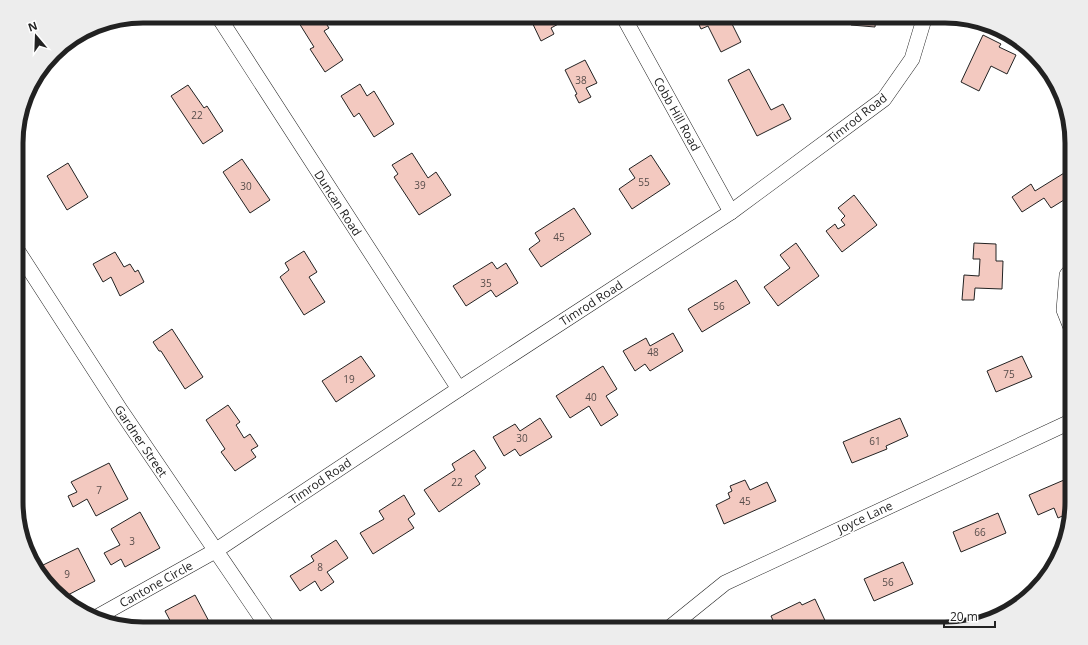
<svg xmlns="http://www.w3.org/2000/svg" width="1088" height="645" font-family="'Open Sans',sans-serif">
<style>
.building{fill:#f3c9c0;stroke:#222}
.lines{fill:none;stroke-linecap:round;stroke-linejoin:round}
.minor-casing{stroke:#222;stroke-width:16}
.minor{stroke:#fff;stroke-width:15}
.labels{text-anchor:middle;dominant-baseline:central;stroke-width:3;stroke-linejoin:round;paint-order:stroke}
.number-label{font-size:10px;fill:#564c4a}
.street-label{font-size:12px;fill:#222;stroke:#fff}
.rim{fill:none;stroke:#222;stroke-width:5}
</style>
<rect width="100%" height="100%" fill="#fff"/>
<g class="building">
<polygon points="310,16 321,16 329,28 324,31 343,60 325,72 310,49 314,47 299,23"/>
<polygon points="529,16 558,16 562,22 551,28 554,34 541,41"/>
<polygon points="695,16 728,16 741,42 721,52 708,26 701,29"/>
<polygon points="852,16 876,16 875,27 851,25"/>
<polygon points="983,35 1001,44 999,47 1016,55 1007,74 991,66 979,91 961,82"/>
<polygon points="585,60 597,83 586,88 591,97 579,103 575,95 577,94 565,70"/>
<polygon points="749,69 771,110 783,104 791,119 757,136 728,80"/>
<polygon points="360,84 367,96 374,91 394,124 374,137 359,113 354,117 341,96"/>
<polygon points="188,85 204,108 207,106 223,131 203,144 171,96"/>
<polygon points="412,153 428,178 436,172 451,195 419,215 394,177 398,174 392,165"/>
<polygon points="651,155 670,184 632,209 619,189 635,178 629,169"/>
<polygon points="242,159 270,200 250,213 223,172"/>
<polygon points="68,163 88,197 67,210 47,176"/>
<polygon points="1069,170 1072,175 1072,191 1070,192 1072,195 1051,208 1044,198 1022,212 1012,197 1031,184 1035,191"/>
<polygon points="854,195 877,225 842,252 826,231 835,224 838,229 845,225 841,220 845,216 838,208"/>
<polygon points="574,208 591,234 541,267 529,249 540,241 535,233"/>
<polygon points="796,243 819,276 778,306 764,287 790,268 780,255"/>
<polygon points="974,243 996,244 996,261 1003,261 1002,289 975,288 974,300 962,300 964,275 979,276 980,259 973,259"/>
<polygon points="304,251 317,272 309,277 325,302 304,315 280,277 289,270 285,263"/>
<polygon points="115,252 124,267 130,264 135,272 138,270 144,282 120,296 111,277 103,282 93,264"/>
<polygon points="492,262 497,269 506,263 518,283 496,297 491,290 466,306 453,286"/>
<polygon points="736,280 750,303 702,332 688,309"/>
<polygon points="172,329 203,377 185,389 161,351 159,351 153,342"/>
<polygon points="673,333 683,351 650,371 645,364 635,371 623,351 646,338 650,346"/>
<polygon points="361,356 375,376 336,402 322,381"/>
<polygon points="1022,356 1032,377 996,392 987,371"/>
<polygon points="603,366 617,389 606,396 618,415 601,426 589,406 570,418 556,396"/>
<polygon points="228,405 240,422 236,425 244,438 250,434 258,446 251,450 256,457 235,471 221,452 225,449 206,420"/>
<polygon points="540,418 552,437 520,456 515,449 504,456 493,437 515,424 520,431"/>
<polygon points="900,418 908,436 886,446 887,449 852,463 843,442"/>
<polygon points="474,450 486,468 475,476 480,484 439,512 424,490 455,470 452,464"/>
<polygon points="109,463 128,499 96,516 87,499 73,507 68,496 77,492 71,482"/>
<polygon points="1072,479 1072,502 1069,503 1072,509 1071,512 1058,518 1054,508 1038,515 1029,495 1064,480 1064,482"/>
<polygon points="745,480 750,490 767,482 776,501 724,524 716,505 730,498 728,493 732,491 730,486"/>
<polygon points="404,495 415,514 408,519 414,528 373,554 360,533 384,519 379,511"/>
<polygon points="140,512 160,548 125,567 121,559 111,565 104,553 120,545 111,529"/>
<polygon points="998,513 1006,533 961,552 953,532"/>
<polygon points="336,540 348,558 327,572 334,582 321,591 315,581 300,591 290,576 314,561 311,556"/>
<polygon points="78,548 95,581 64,597 46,580 39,567"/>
<polygon points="903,562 913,584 874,601 864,579"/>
<polygon points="195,595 213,629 171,629 174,628 165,611"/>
<polygon points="815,599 829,629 812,629 810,624 798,629 777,629 771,616 800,602 802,605"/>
</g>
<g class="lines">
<g class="minor-casing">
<g id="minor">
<polyline points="218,16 459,389"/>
<polyline points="623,16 731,212"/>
<polyline points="17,250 121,411 269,629"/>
<polyline points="1072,269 1067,275 1064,310 1072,330"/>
<polyline points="97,617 215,551 459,389 731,212 884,99 912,59 925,16"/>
<polyline points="668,629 725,583 1072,421"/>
</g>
</g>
<use href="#minor" class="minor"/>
</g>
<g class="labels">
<g class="number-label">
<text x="581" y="80">38</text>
<text x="197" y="115">22</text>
<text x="644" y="182">55</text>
<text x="420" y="185">39</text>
<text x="246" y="186">30</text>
<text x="559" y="237">45</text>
<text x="486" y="283">35</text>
<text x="719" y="306">56</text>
<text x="653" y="352">48</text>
<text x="1009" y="374">75</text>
<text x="349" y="379">19</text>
<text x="591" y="397">40</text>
<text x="522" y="438">30</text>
<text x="875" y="441">61</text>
<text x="457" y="482">22</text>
<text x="99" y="490">7</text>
<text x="745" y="501">45</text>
<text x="980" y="532">66</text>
<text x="132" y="541">3</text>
<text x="320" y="567">8</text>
<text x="67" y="574">9</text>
<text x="888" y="582">56</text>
</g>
<g class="street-label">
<text transform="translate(677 114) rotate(61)">Cobb Hill Road</text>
<text transform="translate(857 118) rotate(-38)">Timrod Road</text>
<text transform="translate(338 203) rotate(57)">Duncan Road</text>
<text transform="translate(591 303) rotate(-33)">Timrod Road</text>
<text transform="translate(141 441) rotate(56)">Gardner Street</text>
<text transform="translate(320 481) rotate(-34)">Timrod Road</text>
<text transform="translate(865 517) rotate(-25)">Joyce Lane</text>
<text transform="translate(156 584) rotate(-29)">Cantone Circle</text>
</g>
</g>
<path d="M0 0H1088V645H0ZM143 23H945A120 120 0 0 1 1065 143V502A120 120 0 0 1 945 622H143A120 120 0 0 1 23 502V143A120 120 0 0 1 143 23Z" fill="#ededed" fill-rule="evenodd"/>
<path class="rim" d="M143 23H945A120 120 0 0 1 1065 143V502A120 120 0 0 1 945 622H143A120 120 0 0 1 23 502V143A120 120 0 0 1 143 23Z"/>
<g transform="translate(36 36) rotate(341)" stroke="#ffffff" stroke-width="3" paint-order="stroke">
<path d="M0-3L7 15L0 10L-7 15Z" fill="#222222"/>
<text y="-6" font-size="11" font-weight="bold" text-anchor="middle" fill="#222222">N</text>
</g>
<path d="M944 621v6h51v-6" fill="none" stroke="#222222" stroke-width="2"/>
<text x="950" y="621" font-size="12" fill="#222222" stroke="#ffffff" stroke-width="3" paint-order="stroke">20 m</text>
</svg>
